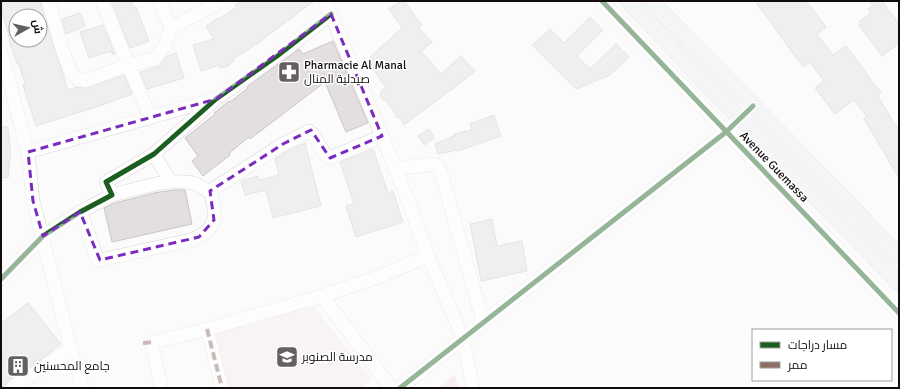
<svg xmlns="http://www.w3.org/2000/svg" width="900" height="389" font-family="Signika,Cairo,sans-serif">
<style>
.built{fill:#f4ebed}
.green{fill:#f3dbe0}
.building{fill:#e3dfe0;stroke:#cac6c7}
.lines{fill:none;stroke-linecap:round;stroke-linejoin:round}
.minor-casing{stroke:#d9d5d6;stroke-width:14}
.major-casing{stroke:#d8d6d7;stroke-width:17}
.minor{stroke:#fffefe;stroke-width:13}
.major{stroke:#e8eeef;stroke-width:16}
.quiet{stroke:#8d6e63;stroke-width:4;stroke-dasharray:8 4;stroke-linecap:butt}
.cycleway-casing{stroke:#fff;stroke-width:8}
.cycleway{stroke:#1b5e20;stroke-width:5}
.marked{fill:none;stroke:#7b2cbf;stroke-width:3;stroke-dasharray:8 5;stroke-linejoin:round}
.labels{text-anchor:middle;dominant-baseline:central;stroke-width:3;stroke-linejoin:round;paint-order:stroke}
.poi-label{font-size:12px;fill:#120c0d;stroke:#fff;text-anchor:start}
.street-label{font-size:12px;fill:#120c0d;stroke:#fff}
</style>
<rect width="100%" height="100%" fill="#fcfbfb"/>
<polygon class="built" points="313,305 372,380 362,388 228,388 214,334"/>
<polygon class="green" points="455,374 458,388 438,388"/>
<g class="building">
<polygon points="1,1 40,1 44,16 16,16 16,40 40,40 40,28 47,25 68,90 77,87 88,88 124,75 132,94 102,105 36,126 23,85 25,84 19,64 17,64 9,40 10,40 1,9"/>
<polygon points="111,1 131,1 134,8 136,7 149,41 130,48"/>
<polygon points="242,1 314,1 258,43 233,59 234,61 228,66 220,68 220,65 201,71 193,45 214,39 206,26 218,18 219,19 237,7 235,5"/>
<polygon points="401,1 404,1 422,25 419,28 432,42 421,51 441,74 461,56 475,71 455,87 404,125 400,117 398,118 386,100 384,101 380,96 382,90 386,88 369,62 372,59 370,57 402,28 389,9"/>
<polygon points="755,1 806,1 826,27 817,34 833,55 846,46 881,93 878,96 899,131 899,178 864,119 867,117 854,100 835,114 815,88 824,81 810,62 803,67"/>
<polygon points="869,1 882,1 899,24 899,43 882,56 859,25 861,24 859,22 871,13 868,9 873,6"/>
<polygon points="80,13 85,26 66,34 62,19"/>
<polygon points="590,17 603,30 577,56 590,69 616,44 629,57 610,75 576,89 532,45 550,29 564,43"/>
<polygon points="103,25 115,54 113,55 111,51 89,58 80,32"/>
<polygon points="333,41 368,123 346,132 325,82 250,139 249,137 233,150 229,154 230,155 203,176 192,161 198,156 185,138 215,114 214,113 229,101 230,102 248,88 247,87 299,49 303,54"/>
<polygon points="176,53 184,78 147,89 140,72 162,65 161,63 167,56"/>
<polygon points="494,115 501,136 458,151 457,150 438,154 435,144 454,136 454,134 472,130 470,124"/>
<polygon points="1,127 8,127 11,158 10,158 8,178 1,177"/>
<polygon points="429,129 434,138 424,145 418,136"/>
<polygon points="305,143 321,206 273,218 266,190 245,195 241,181 258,176 259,180 279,175 275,159 287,151"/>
<polygon points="373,149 388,193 393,191 403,222 356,237 346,206 354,204 340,162"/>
<polygon points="173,190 185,190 192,224 112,242 104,208 115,203 154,193"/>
<polygon points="492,219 497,246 522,241 527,271 481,281 470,224"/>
<polygon points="28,303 61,344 46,356 8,381 4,388 1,388 1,324"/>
</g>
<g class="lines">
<g class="minor-casing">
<g id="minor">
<polyline points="48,1 62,49 71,73 77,79 85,81 128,65 154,59 165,46 172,25"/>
<polyline points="102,1 150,117"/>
<polyline points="160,1 167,20 172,25 179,24 221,1"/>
<polyline points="325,1 382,136 409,203 428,256 463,338 473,388"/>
<polyline points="602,1 899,313"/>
<polyline points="1,52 28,152 33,201 71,349 83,388"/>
<polyline points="28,152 212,100"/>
<polyline points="154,154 170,181"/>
<polyline points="395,169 433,164 438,166 440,169 483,322"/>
<path d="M112 195C138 189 166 178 193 183 199 184 203 190 210 191"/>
<path d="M80 212 90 237 97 259 100 260 190 240C217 231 218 216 210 191L283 144 309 131C319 138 320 153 330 158L382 136"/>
<polyline points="1,279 43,236 80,212 112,195 106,182 154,154 216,99 277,56 331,14"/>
<polyline points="322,296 391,388"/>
<polyline points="207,329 222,388"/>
<polyline points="12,388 71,349"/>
<polyline points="159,388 160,386 160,382 152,345 154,342 207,329 322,296 378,277 428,256"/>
<polyline points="400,388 726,132 753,106"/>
</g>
</g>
<g class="major-casing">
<g id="major">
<polyline points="628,1 716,94 899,283"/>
<polyline points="651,1 899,256"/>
</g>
</g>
<use href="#minor" class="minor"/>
<use href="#major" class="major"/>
<g class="quiet">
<polyline points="207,329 222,388"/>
<polyline points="143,343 154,342"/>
</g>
<g class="cycleway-casing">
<g id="cycleway">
<polyline points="602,1 899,313"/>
<polyline points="1,279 43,236 80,212 112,195 106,182 154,154 216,99 277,56 331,14"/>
<polyline points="400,388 726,132 753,106"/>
</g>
</g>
<use href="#cycleway" class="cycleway"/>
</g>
<path d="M0 0H900V389H0ZM331 14 382 136 330 158 311 130 283 144 210 191 214 220 199 237 100 260 80 212 43 236 33 201 28 152 216 99Z" fill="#fcfbfb" fill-opacity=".55" fill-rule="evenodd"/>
<path class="marked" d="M331 14 382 136 330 158 311 130 283 144 210 191 214 220 199 237 100 260 80 212 43 236 33 201 28 152 216 99Z"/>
<defs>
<g id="pharmacy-square" transform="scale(1.15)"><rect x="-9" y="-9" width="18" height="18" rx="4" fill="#646060" stroke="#fff"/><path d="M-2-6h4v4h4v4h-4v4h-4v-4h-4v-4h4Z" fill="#fff"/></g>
<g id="school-square" transform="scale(1.15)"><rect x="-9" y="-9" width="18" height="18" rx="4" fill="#646060" stroke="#fff"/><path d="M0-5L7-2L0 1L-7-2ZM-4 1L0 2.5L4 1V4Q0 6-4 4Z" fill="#fff"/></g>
<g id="building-square" transform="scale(1.15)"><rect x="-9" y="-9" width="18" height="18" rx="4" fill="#646060" stroke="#fff"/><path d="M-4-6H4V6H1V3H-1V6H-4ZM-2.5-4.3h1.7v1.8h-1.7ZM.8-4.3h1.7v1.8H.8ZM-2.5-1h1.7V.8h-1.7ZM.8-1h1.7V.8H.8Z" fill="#fff"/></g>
</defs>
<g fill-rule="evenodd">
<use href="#pharmacy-square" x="289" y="72"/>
<use href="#school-square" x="287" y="357"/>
<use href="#building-square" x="18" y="366"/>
</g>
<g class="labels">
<g class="poi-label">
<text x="304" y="65">Pharmacie Al Manal<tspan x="304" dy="14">صيدلية المنال</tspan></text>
<text x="302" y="357">مدرسة الصنوبر</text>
<text x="34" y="366">جامع المحسنين</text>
</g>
<g class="street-label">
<text transform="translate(774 167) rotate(46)">Avenue Guemassa</text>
</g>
</g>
<rect width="900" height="389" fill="none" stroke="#120c0d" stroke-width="4"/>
<rect x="752" y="329" width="140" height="52" fill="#ffffff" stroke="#a09e9e"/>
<rect x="760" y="342" width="20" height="6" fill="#1b5e20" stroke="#a09e9e"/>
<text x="788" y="349" font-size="12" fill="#120c0d">مسار دراجات</text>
<rect x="760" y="362" width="20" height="6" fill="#8d6e63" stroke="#a09e9e"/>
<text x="788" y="369" font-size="12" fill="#120c0d">ممر</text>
<g transform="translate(28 28) rotate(82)"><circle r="19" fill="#ffffff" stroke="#a09e9e"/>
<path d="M0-3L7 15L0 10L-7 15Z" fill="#646060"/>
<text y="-6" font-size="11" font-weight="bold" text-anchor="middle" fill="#120c0d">ش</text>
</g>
</svg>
